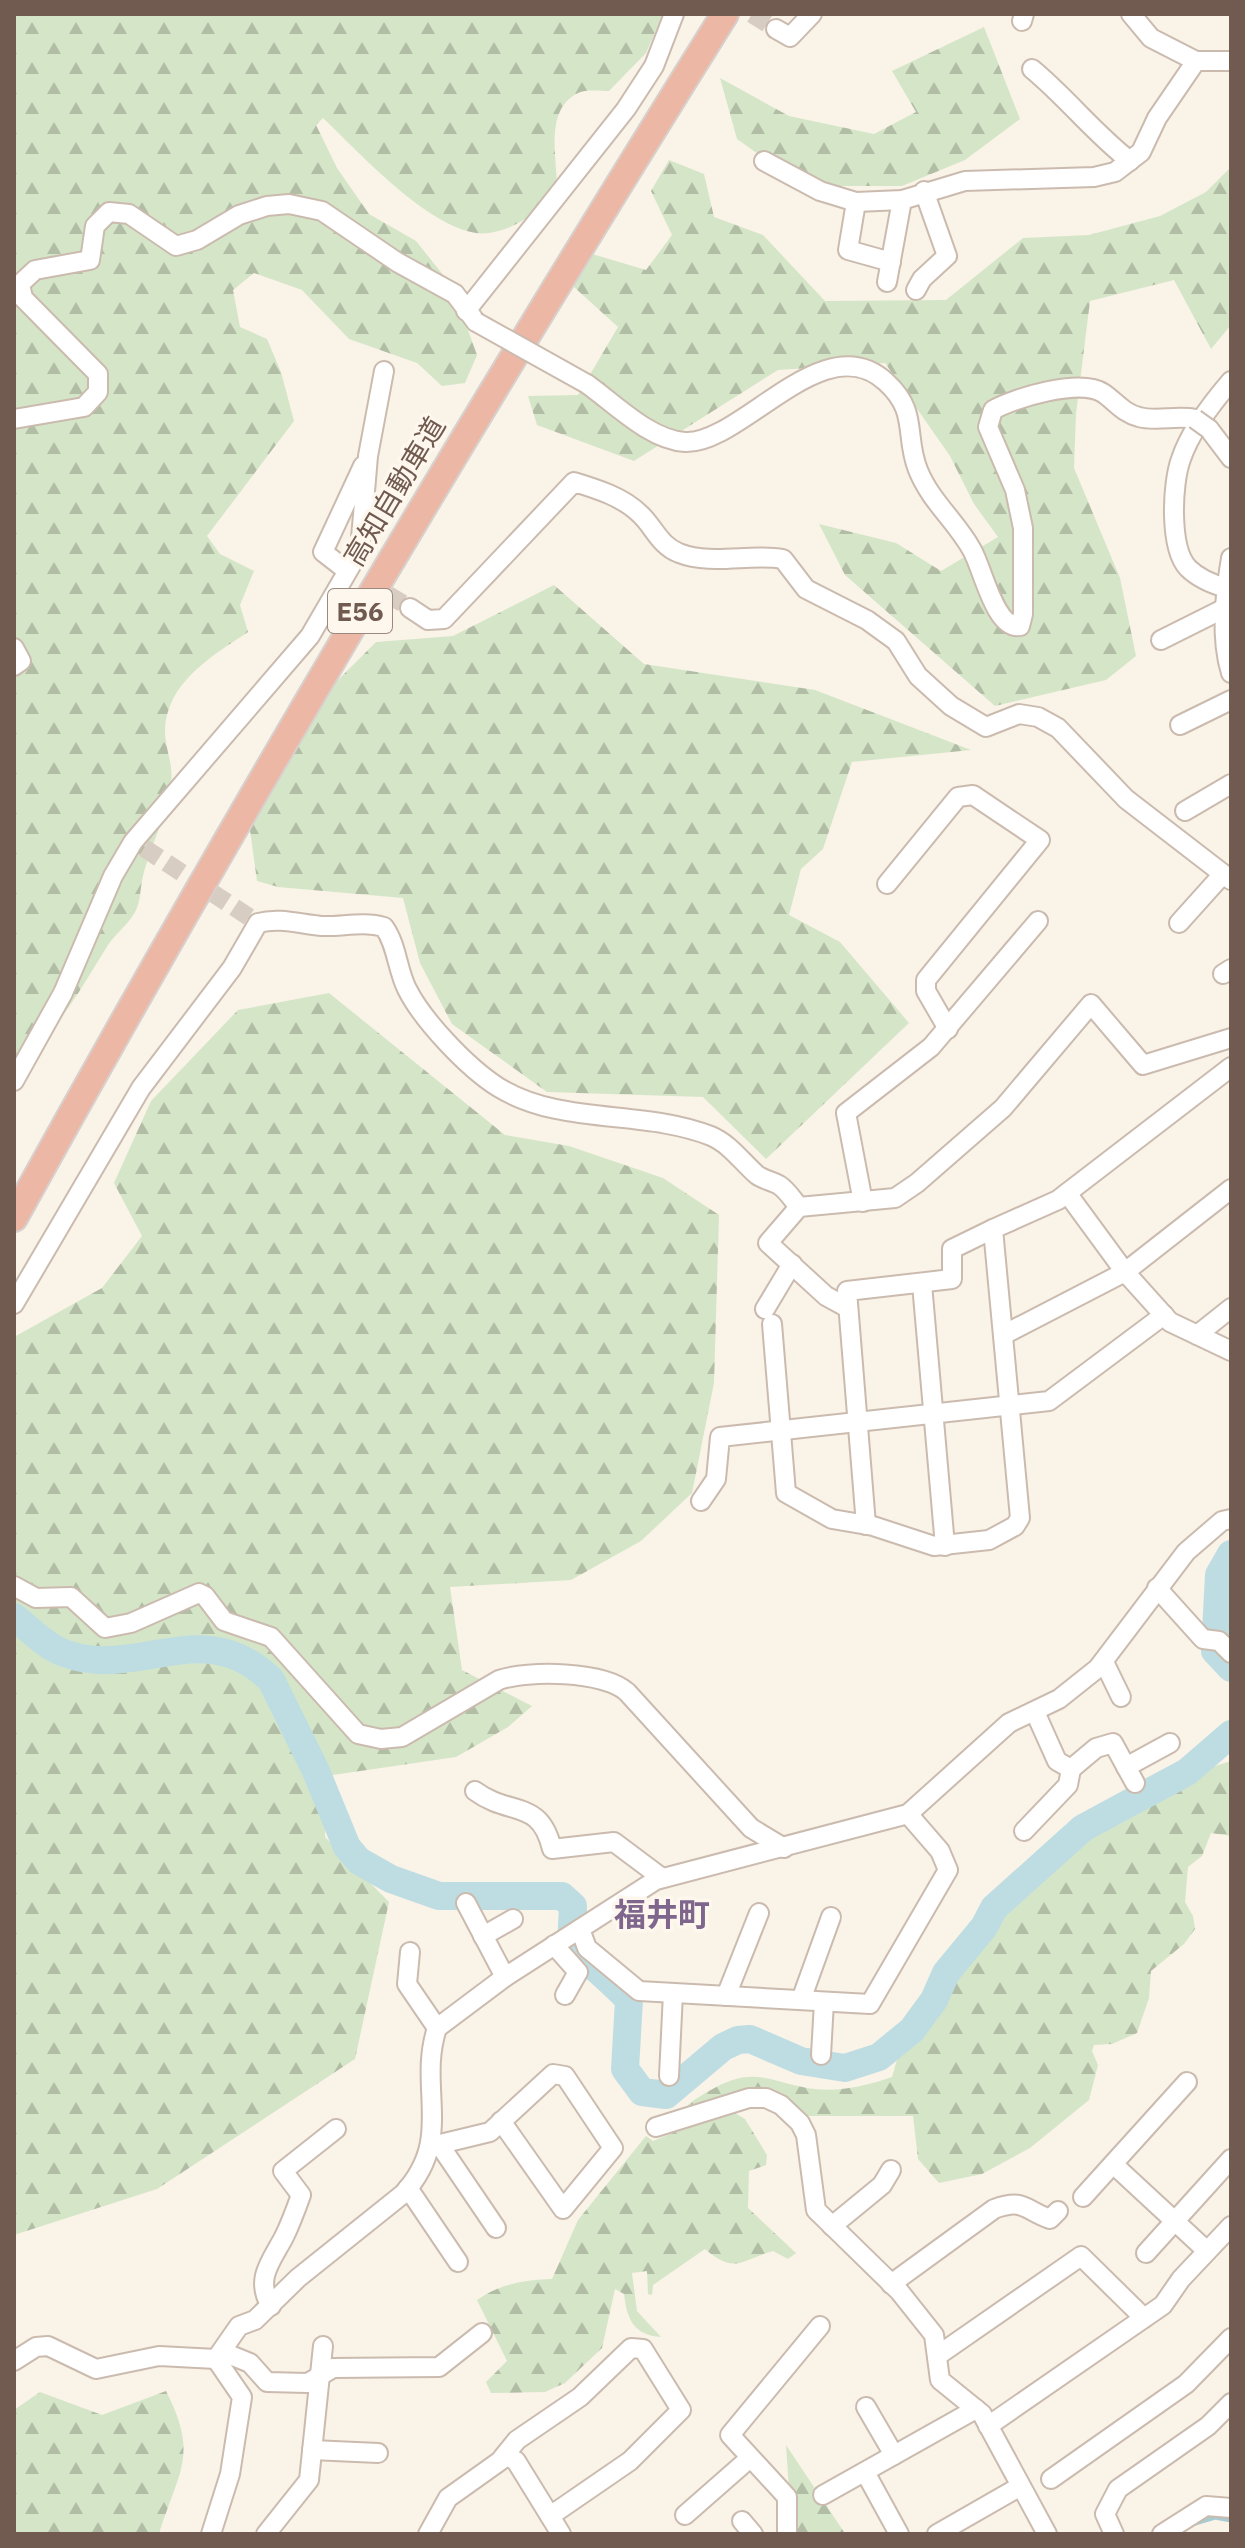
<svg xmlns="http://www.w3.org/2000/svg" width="1245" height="2548" font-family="'IBM Plex Sans','Noto Sans JP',sans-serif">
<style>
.forest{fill:url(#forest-firs)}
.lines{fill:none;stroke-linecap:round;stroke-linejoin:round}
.stream{stroke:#a6ccd2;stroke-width:5}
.river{stroke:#bedde2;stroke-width:28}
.minor-tunnel{stroke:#d8cdc2;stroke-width:18;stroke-dasharray:18 9;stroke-linecap:butt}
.minor-casing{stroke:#cbbbaf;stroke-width:22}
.highway-casing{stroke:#d7d1ce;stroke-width:30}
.minor{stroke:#fff;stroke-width:18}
.highway{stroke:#edb7a6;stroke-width:26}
.minor-bridge-casing{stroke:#cbbbaf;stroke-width:22;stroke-linecap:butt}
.minor-bridge{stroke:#fff;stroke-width:18}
.labels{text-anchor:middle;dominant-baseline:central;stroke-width:7;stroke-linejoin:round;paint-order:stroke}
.shield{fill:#fdf7ee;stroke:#9b897f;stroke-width:2}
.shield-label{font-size:26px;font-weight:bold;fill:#715a4f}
.street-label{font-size:28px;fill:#715a4f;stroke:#fdf7ee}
.quarter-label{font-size:32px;font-weight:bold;fill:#7f668d;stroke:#fdf7ee}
</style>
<defs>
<pattern id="forest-firs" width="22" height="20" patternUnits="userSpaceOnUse" patternTransform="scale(2)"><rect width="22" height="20" fill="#d5e6c8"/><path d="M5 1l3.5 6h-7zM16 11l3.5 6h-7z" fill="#b1bda5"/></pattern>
</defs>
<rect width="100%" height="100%" fill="#faf3e8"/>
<g class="forest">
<path d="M14 14H663L646 53 609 91C600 91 586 89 578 93 543 110 558 161 557 192 540 210 515 230 489 233 438 240 358 151 323 118L316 125 337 168 369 214 416 241 452 286 477 355 465 383 442 386 417 363 349 339 302 290 254 273 233 290 240 327 267 339 281 372 294 421 207 536 220 554 254 571 240 605 248 632C221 650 187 670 172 701 155 739 175 754 171 784 166 819 151 844 143 876 140 887 141 902 135 912 129 924 116 933 108 945 82 986 57 1036 14 1062Z"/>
<polygon points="984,27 1020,119 965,160 902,186 803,186 737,139 720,78 789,116 874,134 916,112 892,71"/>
<polygon points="669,160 704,174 714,217 763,235 825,301 946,300 1023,238 1089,235 1160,216 1206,192 1231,167 1231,325 1211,349 1174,280 1090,301 1076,414 1074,468 1120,578 1136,656 1106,680 995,706 845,575 819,524 896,543 941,571 998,537 974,504 950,456 885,363 778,370 634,461 537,425 528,396 578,395 618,327 574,287 589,253 646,270 672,235 651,191"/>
<polygon points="554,585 644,664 815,690 971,750 852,762 823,849 801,869 789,915 840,942 909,1023 766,1159 703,1097 547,1092 452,1024 420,963 403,898 278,887 257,881 249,823 328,690 376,642 453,636"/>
<polygon points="329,993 505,1135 569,1146 663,1178 719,1215 714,1383 692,1493 641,1541 571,1580 450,1587 462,1670 532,1706 508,1727 456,1757 326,1776 325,1837 389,1902 355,2059 157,2189 14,2235 14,1337 102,1288 142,1236 114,1183 151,1101 238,1010"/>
<path d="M1231 1761V1836L1211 1833 1202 1856 1188 1867 1185 1902 1193 1916 1195 1929 1184 1944 1151 1971 1149 1998 1137 2033 1112 2044 1094 2045 1092 2051 1098 2065 1089 2100 1030 2148 982 2174 939 2183 918 2159 913 2116H806L771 2091 681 2116C686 2103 696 2099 707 2092 752 2066 763 2079 807 2088 836 2093 866 2086 892 2077 895 2068 897 2056 902 2048 912 2031 934 2021 945 2005 953 1994 951 1976 959 1965 1028 1867 1115 1796 1231 1761Z"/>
<path d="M730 2110 745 2119 767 2155 766 2165 749 2171 748 2208 796 2253 788 2259 773 2251C741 2260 735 2275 705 2249L653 2285 652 2295 648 2294 647 2271 632 2273 637 2311 661 2337C634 2335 627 2320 624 2294L615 2289 602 2348 565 2383 545 2392 491 2393 486 2382 507 2361 477 2300C500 2284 524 2280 552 2279L578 2220 646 2136 653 2141Z"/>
<path d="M166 2391C199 2456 179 2470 159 2534H14V2410L40 2392 102 2415Z"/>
<polygon points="786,2445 844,2532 843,2534 792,2534"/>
</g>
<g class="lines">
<polyline class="stream" points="1195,2523 1215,2517 1231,2520"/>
<g class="river">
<polyline points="1231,1554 1219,1575 1215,1651 1231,1668"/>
<path d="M14 1617C29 1628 46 1647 64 1653 137 1681 203 1613 271 1680L315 1769 347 1847 359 1861 391 1879 439 1896H562L573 1906C573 1918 570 1934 573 1946 574 1950 620 1989 629 2000L625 2069 642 2092 666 2095 723 2047 738 2040 750 2039 801 2061 845 2068 879 2057 912 2030 934 2000 946 1973 984 1927 994 1908 1083 1828 1187 1772 1231 1734"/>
</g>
<g class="minor-tunnel">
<polyline points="752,14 776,29"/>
<polyline points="341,566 410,608"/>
<polyline points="144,848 249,917"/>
</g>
<g class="minor-casing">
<g id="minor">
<polyline points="1131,14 1151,38 1196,61"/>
<polyline points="1022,21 1024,14"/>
<polyline points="776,29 790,37 812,14"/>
<path d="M1032 69C1067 98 1094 133 1130 161"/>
<polyline points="764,161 820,191 856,202 902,200 965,181 1094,177 1115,172 1141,152 1157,118 1196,61 1231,61"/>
<polyline points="856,202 848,250 891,262"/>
<polyline points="887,282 902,200"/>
<polyline points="916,290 922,279 947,256 924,191"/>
<polyline points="466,311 626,109 654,66 674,14"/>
<path d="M587 384C615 404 650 440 685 442 741 445 824 324 886 382 919 412 904 435 918 470 931 502 956 521 972 550 983 569 995 630 1020 626L1023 614V528L1015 490 988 427 993 410C1014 398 1080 378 1103 393 1115 401 1123 413 1139 417 1156 422 1177 415 1195 419"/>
<polyline points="14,419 84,407 98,392 98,374 23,298 20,284 35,270 90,260 95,226 109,212 129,214 176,246 197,240 239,215 267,206 289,204 322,211 397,262 455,294 476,322"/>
<polyline points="1209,429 1231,458"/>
<path d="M1231 558C1225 594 1220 638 1231 673"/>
<polyline points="341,566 323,552 363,466"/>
<path d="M1226 588C1212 584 1198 578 1188 568 1169 548 1172 483 1181 459 1190 432 1212 403 1231 381"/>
<path d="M410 608 428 620 444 619 574 482C597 489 623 497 640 514 654 527 660 546 679 553 712 566 750 553 783 559L806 589 867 620 896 641 918 676 951 706 986 727 1019 714 1038 717 1058 728 1126 799 1231 880"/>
<polyline points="1161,640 1227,607"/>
<polyline points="14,648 21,661 14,666"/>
<polyline points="1180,725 1231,700"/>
<polyline points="1185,811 1231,784"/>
<polyline points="887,884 958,797 973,795 1040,840 926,980 926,991 948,1029"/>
<polyline points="1179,923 1223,874"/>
<polyline points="1223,974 1231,969"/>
<polyline points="14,1081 63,993 113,876 133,842 310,636 360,550 368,456 384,371"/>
<polyline points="1067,1193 1125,1272 1170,1322 1231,1351"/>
<polyline points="863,1202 846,1113 931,1047 1038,921"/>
<polyline points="922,1284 945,1546"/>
<path d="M14 1304 141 1088 232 968 258 923C280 917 299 924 321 926 342 927 363 921 384 927 397 945 397 969 407 989 423 1021 468 1068 498 1087 561 1126 643 1109 711 1136 730 1144 742 1162 757 1175 764 1180 772 1181 779 1185 787 1190 793 1200 799 1207"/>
<polyline points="848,1308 826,1296 768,1243 799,1207 895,1198 917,1183 1003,1108 1091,1004 1143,1065 1231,1038"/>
<polyline points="765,1309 792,1264"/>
<polyline points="772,1324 786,1493 832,1519 873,1526 934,1546 989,1540 1015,1526 1020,1518 993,1229 1058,1200 1231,1067"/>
<polyline points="1003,1335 1125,1272 1231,1189"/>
<polyline points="1197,1335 1231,1308"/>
<polyline points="701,1501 716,1479 720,1437 1049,1401 1164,1315"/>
<polyline points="866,1525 847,1291 952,1279 952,1249 993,1229"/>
<path d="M14 1586 36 1598 71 1597 105 1628 131 1623 199 1593 205 1596 224 1621 271 1637 358 1734 381 1739 402 1737 499 1680C528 1670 604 1671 627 1692L751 1828 784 1848"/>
<polyline points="1157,1588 1203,1639 1219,1641 1231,1653"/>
<polyline points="1104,1662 1121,1697"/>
<polyline points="1035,1712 1057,1761 1071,1769 1096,1748 1113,1743 1135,1783"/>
<polyline points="1126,1767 1170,1743"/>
<path d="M475 1791C510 1817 540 1798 552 1849L614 1842 662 1878"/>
<polyline points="1024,1831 1068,1785 1071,1769"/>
<polyline points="466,1903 505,1977"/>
<polyline points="580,1929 587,1948 639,1991 870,2004 948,1870 940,1851 908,1814"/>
<polyline points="483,1936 513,1919"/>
<polyline points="554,1945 578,1972 565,1995"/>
<polyline points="410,1952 407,1984 437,2028"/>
<polyline points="726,1996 759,1913"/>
<polyline points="801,2000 831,1917"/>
<polyline points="821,2055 824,2002"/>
<polyline points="669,2076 673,1993"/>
<polyline points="656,2127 749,2098 766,2098 781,2105 800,2123 806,2135 816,2210 899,2291 934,2335 940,2380 982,2414 1047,2534"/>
<polyline points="439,2144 496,2228"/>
<polyline points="432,2146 490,2132 553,2074 565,2076 613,2148 563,2209 501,2121"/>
<polyline points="1113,2164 1207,2251"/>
<polyline points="408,2188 458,2262"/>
<polyline points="1083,2197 1187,2082"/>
<polyline points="832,2226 882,2185 891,2170"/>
<polyline points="1146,2253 1231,2159"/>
<path d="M891 2284 994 2209C1025 2198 1024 2210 1050 2219L1058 2211"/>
<path d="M271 2306C254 2279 272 2260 284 2237 291 2223 296 2209 301 2195L283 2171 336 2129"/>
<polyline points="223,2352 250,2363 267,2382 308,2383 333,2368 439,2367 482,2333"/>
<polyline points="937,2356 1081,2256 1144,2318"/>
<path d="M14 2361 36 2347 48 2346 96 2369 159 2356 216 2359 239 2326 255 2320 298 2278 403 2194C455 2138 417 2089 437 2028L505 1977 656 1880 908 1814 1009 1723 1059 1699 1098 1668 1186 1552 1222 1521 1231 1519"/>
<polyline points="866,2407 894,2455"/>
<polyline points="988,2426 1163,2305 1181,2279 1231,2226"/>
<polyline points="312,2450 378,2453"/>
<polyline points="505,2455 516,2461 561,2534"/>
<polyline points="865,2472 899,2534"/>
<polyline points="1051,2479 1186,2384 1231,2338"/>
<polyline points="823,2495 976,2409"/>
<polyline points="685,2515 750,2458"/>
<polyline points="742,2521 753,2534"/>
<polyline points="211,2534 230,2474 242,2397 216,2359"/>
<polyline points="266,2534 309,2480 323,2346"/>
<polyline points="428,2534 448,2498 500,2461 517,2440 580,2397 631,2348 643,2349 681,2410 630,2461 550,2516"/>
<polyline points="787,2534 787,2497 730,2435 820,2326"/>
<polyline points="937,2534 1019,2487"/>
<polyline points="1114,2534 1105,2514 1118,2489 1208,2426 1231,2403"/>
<polyline points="1162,2534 1206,2506 1231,2508"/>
</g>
</g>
<g class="highway-casing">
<path id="highway" d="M14 1218C239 810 478 409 725 14"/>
</g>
<use href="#minor" class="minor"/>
<use href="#highway" class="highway"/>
<g class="minor-bridge-casing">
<g id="minor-bridge">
<polyline points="476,322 587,384"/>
<polyline points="1195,419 1209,429"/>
</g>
</g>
<use href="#minor-bridge" class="minor-bridge"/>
</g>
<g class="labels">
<rect class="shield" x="328" y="589" width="64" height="44" rx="6"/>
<g class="shield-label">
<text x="360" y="611">E56</text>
</g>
<g class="street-label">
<text transform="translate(394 491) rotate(-59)">高知自動車道</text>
</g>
<g class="quarter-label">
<text x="662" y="1914">福井町</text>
</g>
</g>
<rect width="1245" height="2548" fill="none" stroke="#715a4f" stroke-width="32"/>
</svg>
